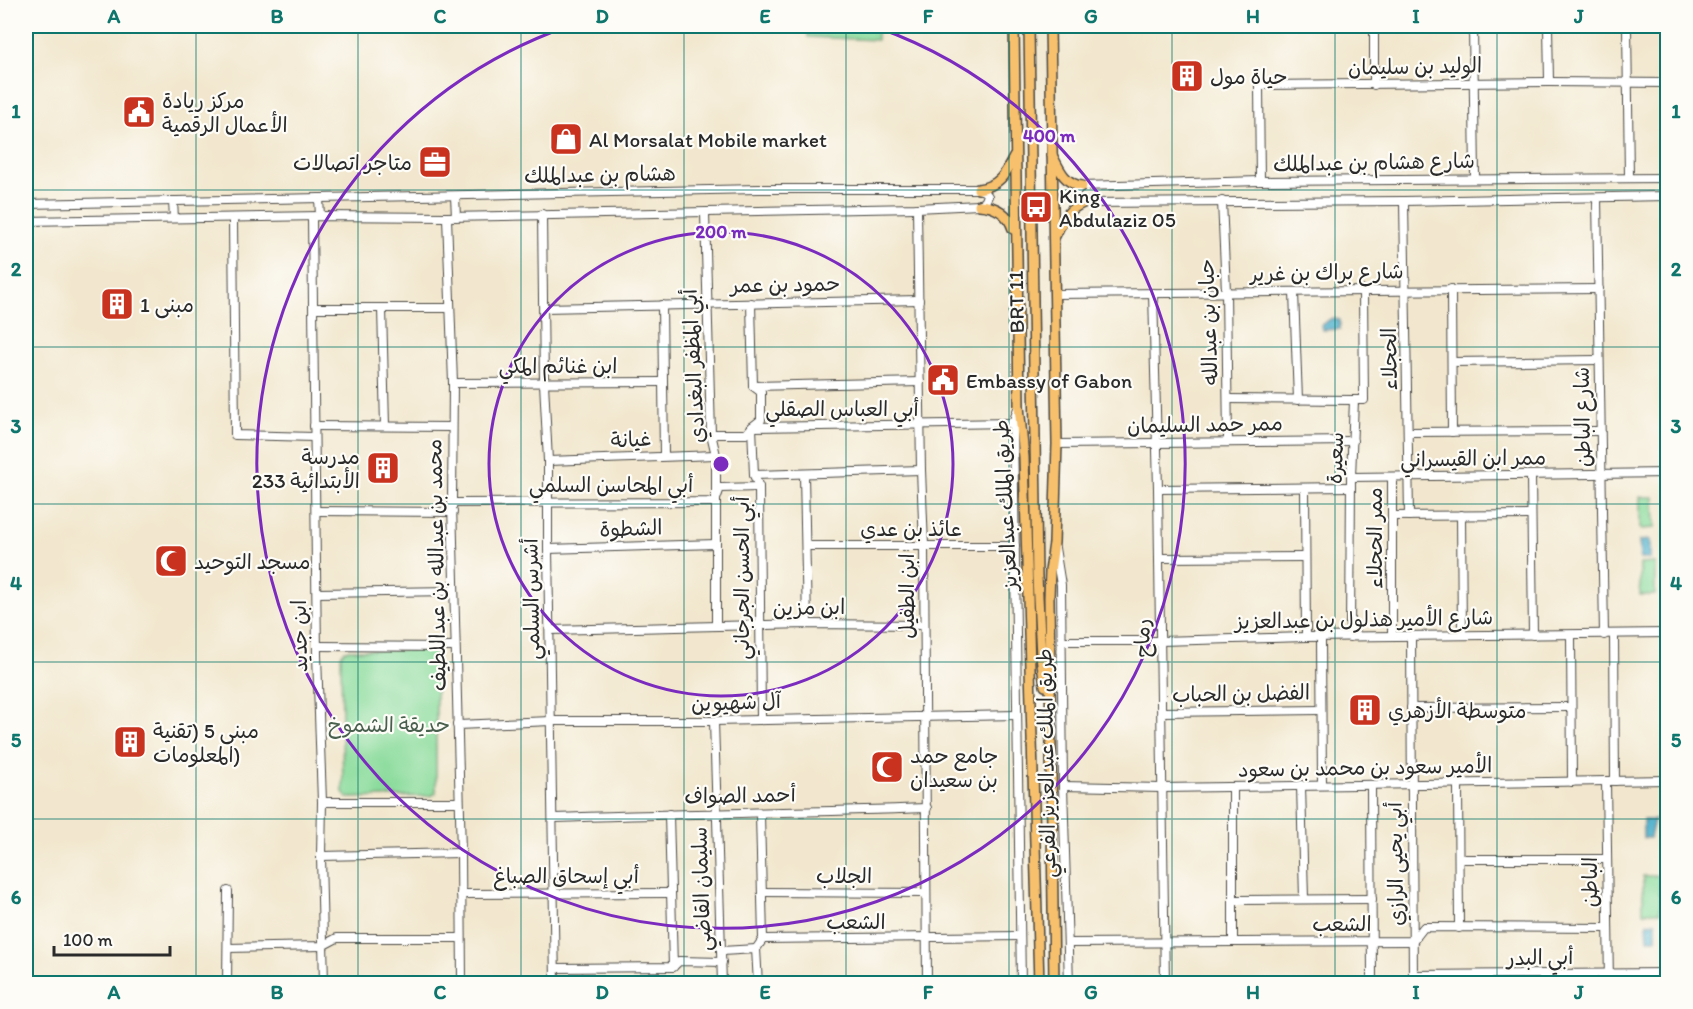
<svg xmlns="http://www.w3.org/2000/svg" width="1693" height="1009" font-family="Itim,'Playpen Sans Arabic',sans-serif">
<style>
.green{fill:#8adb9b;stroke:#5a8363;stroke-width:1.5}
.water{fill:#4aaeca;stroke:#3a6c7a;stroke-width:1.5}
.lines{fill:none;stroke-linecap:round;stroke-linejoin:round}
.minor-casing{stroke:#494743;stroke-width:10}
.major-casing{stroke:#494743;stroke-width:12}
.minor{stroke:#fff;stroke-width:8}
.major{stroke:#f7c06c;stroke-width:9}
.grid{fill:none;stroke:#0f766e;stroke-width:1.5;stroke-opacity:0.55}
.ring{fill:none;stroke:#7b2cbf;stroke-width:3}
.labels{text-anchor:middle;dominant-baseline:central;stroke-width:4.5;stroke-linejoin:round;paint-order:stroke}
.street-label{font-size:21px;fill:#2b2b2b;stroke:#fdfcf7}
.poi-label{font-size:21px;fill:#2b2b2b;stroke:#fdfcf7;text-anchor:start}
.park-label{font-size:21px;fill:#48604d;stroke:#fdfcf7}
.centre{fill:#7b2cbf;stroke:#fdfcf7;stroke-width:3}
.ring-label{font-size:18px;text-anchor:middle;font-weight:bold;fill:#7b2cbf;stroke:#fdfcf7;stroke-width:4.5;stroke-linejoin:round;paint-order:stroke}
.neatline{fill:none;stroke:#0f766e;stroke-width:2}
.grid-label{font-size:20px;text-anchor:middle;font-weight:bold;fill:#0f766e}
</style>
<rect width="100%" height="100%" fill="#fdfcf7"/>
<filter id="ink" filterUnits="userSpaceOnUse"><feTurbulence type="fractalNoise" baseFrequency=".0167" numOctaves="2"/><feDisplacementMap in="SourceGraphic" scale="12" xChannelSelector="R" yChannelSelector="G"/><feConvolveMatrix kernelMatrix="1 2 1 2 8 2 1 2 1" color-interpolation-filters="sRGB"/></filter>
<filter id="wash" filterUnits="userSpaceOnUse"><feTurbulence type="fractalNoise" baseFrequency=".008" numOctaves="4" result="noise"/><feDisplacementMap in="SourceGraphic" scale="24" xChannelSelector="R" yChannelSelector="G"/><feGaussianBlur stdDeviation="1.35" result="paint"/><feColorMatrix in="noise" values="0 0 0 0 0 0 0 0 0 0 0 0 0 0 0 0 0 1.4 0 .05"/><feComposite in="paint" operator="in"/></filter>
<g filter="url(#wash)">
<rect width="100%" height="100%" fill="#f2e7ce"/>
<g class="green">
<polygon points="808,26 877,26 877,40 808,37"/>
<polygon points="1640,497 1654,497 1655,528 1640,529"/>
<polygon points="1655,563 1655,595 1640,595 1640,564"/>
<polygon points="345,650 431,650 436,655 436,793 431,796 348,798 343,793 341,655"/>
<polygon points="1643,876 1659,876 1660,912 1643,912"/>
</g>
<g class="water">
<polygon points="1332,318 1340,320 1340,329 1322,330 1321,325"/>
<polygon points="1650,540 1650,559 1640,559 1639,541"/>
<polygon points="1643,820 1654,820 1650,838 1643,838"/>
<polygon points="1656,922 1656,939 1648,939 1647,923"/>
</g>
</g>
<g filter="url(#ink)">
<g class="lines">
<g class="minor-casing">
<g id="minor">
<polyline points="1473,26 1475,178"/>
<polyline points="1548,26 1549,82"/>
<polyline points="1627,26 1629,178"/>
<polyline points="1374,85 1374,26"/>
<path d="M1668 178 1260 181 1082 186C1076 190 1074 194 1077 200L1083 203 1404 201 1668 196"/>
<polyline points="1260,181 1259,85 1549,82 1668,83"/>
<polyline points="455,196 456,217"/>
<polyline points="319,198 320,216"/>
<polyline points="1597,198 1604,635"/>
<polyline points="173,201 174,218"/>
<polyline points="1222,201 1226,291 1228,442"/>
<polyline points="1404,201 1409,516"/>
<polyline points="26,204 759,189 978,189 984,191 988,196 985,202 979,205 917,208 447,217 320,216 26,221"/>
<polyline points="917,208 921,470 924,546 927,984"/>
<polyline points="705,213 711,434 716,455 716,626"/>
<polyline points="542,214 544,383 548,461 548,549 555,984"/>
<polyline points="312,217 317,655 322,802 321,856 324,984"/>
<polyline points="447,217 453,383 452,503 461,853 462,984"/>
<polyline points="233,219 235,435 314,437"/>
<polyline points="1451,289 1452,432"/>
<polyline points="1294,292 1298,400"/>
<polyline points="1153,293 1158,489 1165,984"/>
<polyline points="1055,294 1599,289"/>
<polyline points="751,303 753,386 761,392 761,420 752,427 754,475 759,487 761,719"/>
<polyline points="662,305 664,456"/>
<polyline points="314,308 450,308"/>
<polyline points="382,308 385,426"/>
<polyline points="544,308 919,300"/>
<polyline points="1452,362 1599,360"/>
<polyline points="453,383 663,382"/>
<polyline points="753,386 920,382"/>
<polyline points="1228,399 1354,400"/>
<polyline points="1018,408 1013,423 1021,984"/>
<polyline points="314,426 452,427"/>
<polyline points="1408,432 1600,431"/>
<polyline points="711,434 746,434 752,427 1013,423"/>
<polyline points="1057,444 1353,441"/>
<polyline points="548,461 716,455"/>
<polyline points="804,474 807,624"/>
<polyline points="754,475 921,470"/>
<polyline points="1531,475 1533,635"/>
<polyline points="1351,477 1668,473"/>
<polyline points="1305,488 1306,637"/>
<polyline points="1158,489 1351,487"/>
<polyline points="452,503 715,502 720,488 759,487"/>
<polyline points="316,511 453,512"/>
<polyline points="1461,515 1462,635"/>
<polyline points="1392,516 1531,515"/>
<polyline points="806,546 1015,546"/>
<polyline points="1055,548 1061,585 1063,786 1069,984"/>
<polyline points="548,549 716,544"/>
<polyline points="1159,558 1305,557"/>
<polyline points="317,593 454,591"/>
<polyline points="550,630 807,624 924,625"/>
<polyline points="1614,634 1615,781"/>
<polyline points="1571,635 1572,782"/>
<polyline points="1392,636 1392,477"/>
<polyline points="1411,636 1413,984"/>
<polyline points="1321,637 1322,784"/>
<polyline points="1350,637 1351,477 1354,400 1364,400 1363,290"/>
<polyline points="1062,641 1160,641 1306,637 1668,633"/>
<polyline points="317,646 455,647"/>
<polyline points="1411,708 1570,707"/>
<polyline points="1162,712 1321,710"/>
<polyline points="714,721 722,984"/>
<polyline points="457,725 551,721 714,721 1017,715"/>
<polyline points="1606,781 1609,984"/>
<polyline points="1301,785 1304,899"/>
<polyline points="1371,785 1372,984"/>
<polyline points="1458,785 1459,928"/>
<polyline points="1063,786 1162,788 1668,780"/>
<polyline points="1233,787 1233,941"/>
<polyline points="322,802 459,802"/>
<polyline points="669,814 673,967"/>
<path d="M554 818C678 813 802 813 927 808"/>
<polyline points="321,856 461,853"/>
<polyline points="1459,859 1607,859"/>
<polyline points="762,892 926,893"/>
<polyline points="461,894 671,893"/>
<polyline points="1234,900 1372,899"/>
<polyline points="763,939 1020,936"/>
<polyline points="1069,943 1413,941 1424,927 1608,928"/>
<polyline points="228,948 322,946 337,938 460,938"/>
<polyline points="722,951 756,949"/>
<polyline points="555,968 673,967 679,961 722,962"/>
<polyline points="1413,975 1668,973"/>
<polyline points="227,984 228,891"/>
<polyline points="758,984 756,949 763,939 760,814"/>
<polyline points="808,984 927,981"/>
</g>
</g>
<g class="major-casing">
<g id="major">
<polyline points="1014,26 1019,406 1024,457 1039,984"/>
<polyline points="1029,26 1037,577 1041,656 1045,686"/>
<polyline points="1050,26 1057,444 1054,543 1050,571 1049,598 1054,984"/>
<path d="M1052 155C1059 169 1065 184 1082 186"/>
<path d="M978 189C999 186 1005 175 1014 157"/>
<path d="M979 205C995 206 1008 213 1013 229"/>
<path d="M1054 238C1062 222 1066 210 1083 203"/>
</g>
</g>
<use href="#minor" class="minor"/>
<use href="#major" class="major"/>
</g>
</g>
<path class="grid" d="M196 26V984M358 26V984M521 26V984M684 26V984M846 26V984M1009 26V984M1172 26V984M1335 26V984M1497 26V984M26 190H1668M26 347H1668M26 504H1668M26 662H1668M26 819H1668"/>
<g class="ring">
<circle cx="721" cy="464" r="232"/>
<path d="M876 27A464 464 0 1 1 566 27"/>
</g>
<defs>
<g id="building-square" transform="scale(1.725)"><rect x="-9" y="-9" width="18" height="18" rx="4" fill="#c8321e" stroke="#fdfcf7"/><path d="M-4-6H4V6H1V3H-1V6H-4ZM-2.5-4.3h1.7v1.8h-1.7ZM.8-4.3h1.7v1.8H.8ZM-2.5-1h1.7V.8h-1.7ZM.8-1h1.7V.8H.8Z" fill="#fff"/></g>
<g id="civic-square" transform="scale(1.725)"><rect x="-9" y="-9" width="18" height="18" rx="4" fill="#c8321e" stroke="#fdfcf7"/><path d="M-.6-6.5H3V-4.5H.6V-3L4-1V1h2V6H-6V1h2V-1L-.6-3ZM-1.2 2.5V6h2.4V2.5Z" fill="#fff"/></g>
<g id="shop-square" transform="scale(1.725)"><rect x="-9" y="-9" width="18" height="18" rx="4" fill="#c8321e" stroke="#fdfcf7"/><path d="M-5-2.5h2.3a2.7 3.5 0 0 1 5.4 0H5L5.5 6h-11ZM-1.5-2.5h3a1.5 2.3 0 0 0-3 0Z" fill="#fff"/></g>
<g id="office-square" transform="scale(1.725)"><rect x="-9" y="-9" width="18" height="18" rx="4" fill="#c8321e" stroke="#fdfcf7"/><path d="M-6-3h4V-5.5h4V-3h4V5H-6ZM-1-4.5V-3h2v-1.5ZM-6 0V1H6V0Z" fill="#fff"/></g>
<g id="bus-square" transform="scale(1.725)"><rect x="-9" y="-9" width="18" height="18" rx="4" fill="#c8321e" stroke="#fdfcf7"/><path d="M-5-6H5V4H4V6H2V4H-2V6H-4V4H-5ZM-3.5-4V0h7V-4ZM-3.5 1.2v1.5H-2V1.2ZM2 1.2v1.5H3.5V1.2Z" fill="#fff"/></g>
<g id="mosque-square" transform="scale(1.725)"><rect x="-9" y="-9" width="18" height="18" rx="4" fill="#c8321e" stroke="#fdfcf7"/><path d="M3.5-4.9A6 6 0 1 0 3.5 4.9A5 5 0 1 1 3.5-4.9Z" fill="#fff"/></g>
</defs>
<g fill-rule="evenodd">
<use href="#building-square" x="1187" y="76"/>
<use href="#civic-square" x="139" y="112"/>
<use href="#shop-square" x="566" y="139"/>
<use href="#office-square" x="435" y="162"/>
<use href="#bus-square" x="1036" y="207"/>
<use href="#building-square" x="117" y="304"/>
<use href="#civic-square" x="943" y="380"/>
<use href="#building-square" x="383" y="468"/>
<use href="#mosque-square" x="171" y="561"/>
<use href="#building-square" x="1365" y="710"/>
<use href="#building-square" x="130" y="742"/>
<use href="#mosque-square" x="887" y="767"/>
</g>
<g class="labels">
<g class="street-label">
<text transform="translate(1415 66) rotate(-1)">الوليد بن سليمان</text>
<text transform="translate(1374 162) rotate(-1)">شارع هشام بن عبدالملك</text>
<text transform="translate(600 174) rotate(-1)">هشام بن عبدالملك</text>
<text transform="translate(1327 272) rotate(-1)">شارع براك بن غرير</text>
<text transform="translate(785 284) rotate(-1)">حمود بن عمر</text>
<text transform="translate(1016 302) rotate(-91)">BRT 11</text>
<text transform="translate(1208 322) rotate(-92)">حبان بن عبدالله</text>
<text transform="translate(1389 359) rotate(-91)">الحجلاء</text>
<text x="558" y="365">ابن غنائم المكي</text>
<text transform="translate(693 366) rotate(-93)">أبي المظفر البغدادي</text>
<text x="842" y="408">أبي العباس الصقلي</text>
<text transform="translate(1582 417) rotate(-91)">شارع الباطن</text>
<text transform="translate(1205 424) rotate(-1)">ممر حمد السليمان</text>
<text transform="translate(631 439) rotate(-3)">غيانة</text>
<text transform="translate(1335 458) rotate(-88)">سعيرة</text>
<text transform="translate(1473 458) rotate(-1)">ممر ابن القيسراني</text>
<text x="611" y="484">أبي المحاسن السلمي</text>
<text transform="translate(1005 505) rotate(-93)">طريق الملك عبدالعزيز</text>
<text transform="translate(631 528) rotate(-2)">الشطوة</text>
<text x="911" y="528">عائذ بن عدي</text>
<text transform="translate(1374 538) rotate(-90)">ممر الحجلاء</text>
<text transform="translate(436 565) rotate(-91)">محمد بن عبدالله بن عبداللطيف</text>
<text transform="translate(741 578) rotate(-90)">أبي الحسن الجرجاني</text>
<text transform="translate(906 596) rotate(-90)">ابن الطفيل</text>
<text transform="translate(531 599) rotate(-91)">أشرس السلمي</text>
<text transform="translate(809 607) rotate(-1)">ابن مزين</text>
<text transform="translate(1364 619) rotate(-1)">شارع الأمير هذلول بن عبدالعزيز</text>
<text transform="translate(299 636) rotate(-91)">ابن جديد</text>
<text transform="translate(1142 638) rotate(-91)">رماح</text>
<text transform="translate(1241 693) rotate(-1)">الفضل بن الحباب</text>
<text transform="translate(736 702) rotate(-2)">آل شهيوين</text>
<text transform="translate(1046 763) rotate(-91)">طريق الملك عبدالعزيز الفرعي</text>
<text transform="translate(1365 767) rotate(-1)">الأمير سعود بن محمد بن سعود</text>
<text transform="translate(740 795) rotate(-1)">أحمد الصواف</text>
<text transform="translate(1395 864) rotate(-91)">أبي يحيى الرازي</text>
<text x="566" y="875">أبي إسحاق الصباغ</text>
<text x="844" y="875">الجلاب</text>
<text transform="translate(1589 882) rotate(-90)">الباطن</text>
<text transform="translate(701 889) rotate(-92)">سليمان القاضي</text>
<text x="856" y="921">الشعب</text>
<text x="1342" y="923">الشعب</text>
<text transform="translate(1540 957) rotate(-1)">أبي البدر</text>
</g>
<g class="poi-label">
<text x="1210" y="76">حياة مول</text>
<text x="162" y="100">مركز ريادة<tspan x="162" dy="24">الأعمال الرقمية</tspan></text>
<text x="589" y="139">Al Morsalat Mobile market</text>
<text x="412" y="162" text-anchor="end">متاجر اتصالات</text>
<text x="1059" y="195">King<tspan x="1059" dy="24">Abdulaziz 05</tspan></text>
<text x="140" y="304">مبنى 1</text>
<text x="966" y="380">Embassy of Gabon</text>
<text x="360" y="456" text-anchor="end">مدرسة<tspan x="360" dy="24">الأبتدائية 233</tspan></text>
<text x="194" y="561">مسجد التوحيد</text>
<text x="1388" y="710">متوسطة الأزهري</text>
<text x="153" y="730">مبنى 5 (تقنية<tspan x="153" dy="24">المعلومات)</tspan></text>
<text x="910" y="755">جامع حمد<tspan x="910" dy="24">بن سعيدان</tspan></text>
</g>
<g class="park-label">
<text x="389" y="724">حديقة الشموخ</text>
</g>
</g>
<circle cx="721" cy="464" r="9" class="centre"/>
<g class="ring-label">
<text x="1049" y="142">400 m</text>
<text x="721" y="238">200 m</text>
</g>
<rect width="1693" height="1009" fill="none" stroke="#fdfcf7" stroke-width="66"/>
<path d="M54 946v9h116v-9" fill="none" stroke="#2b2b2b" stroke-width="3"/>
<text x="63" y="946" font-size="18" fill="#2b2b2b" stroke="#fdfcf7" stroke-width="4.5" paint-order="stroke">100 m</text>
<rect x="33" y="33" width="1627" height="943" class="neatline"/>
<g class="grid-label">
<text x="114" y="23">A</text>
<text x="277" y="23">B</text>
<text x="440" y="23">C</text>
<text x="602" y="23">D</text>
<text x="765" y="23">E</text>
<text x="928" y="23">F</text>
<text x="1091" y="23">G</text>
<text x="1253" y="23">H</text>
<text x="1416" y="23">I</text>
<text x="1579" y="23">J</text>
<text x="16" y="118">1</text>
<text x="1676" y="118">1</text>
<text x="16" y="276">2</text>
<text x="1676" y="276">2</text>
<text x="16" y="433">3</text>
<text x="1676" y="433">3</text>
<text x="16" y="590">4</text>
<text x="1676" y="590">4</text>
<text x="16" y="747">5</text>
<text x="1676" y="747">5</text>
<text x="16" y="904">6</text>
<text x="1676" y="904">6</text>
<text x="114" y="999">A</text>
<text x="277" y="999">B</text>
<text x="440" y="999">C</text>
<text x="602" y="999">D</text>
<text x="765" y="999">E</text>
<text x="928" y="999">F</text>
<text x="1091" y="999">G</text>
<text x="1253" y="999">H</text>
<text x="1416" y="999">I</text>
<text x="1579" y="999">J</text>
</g>
</svg>
